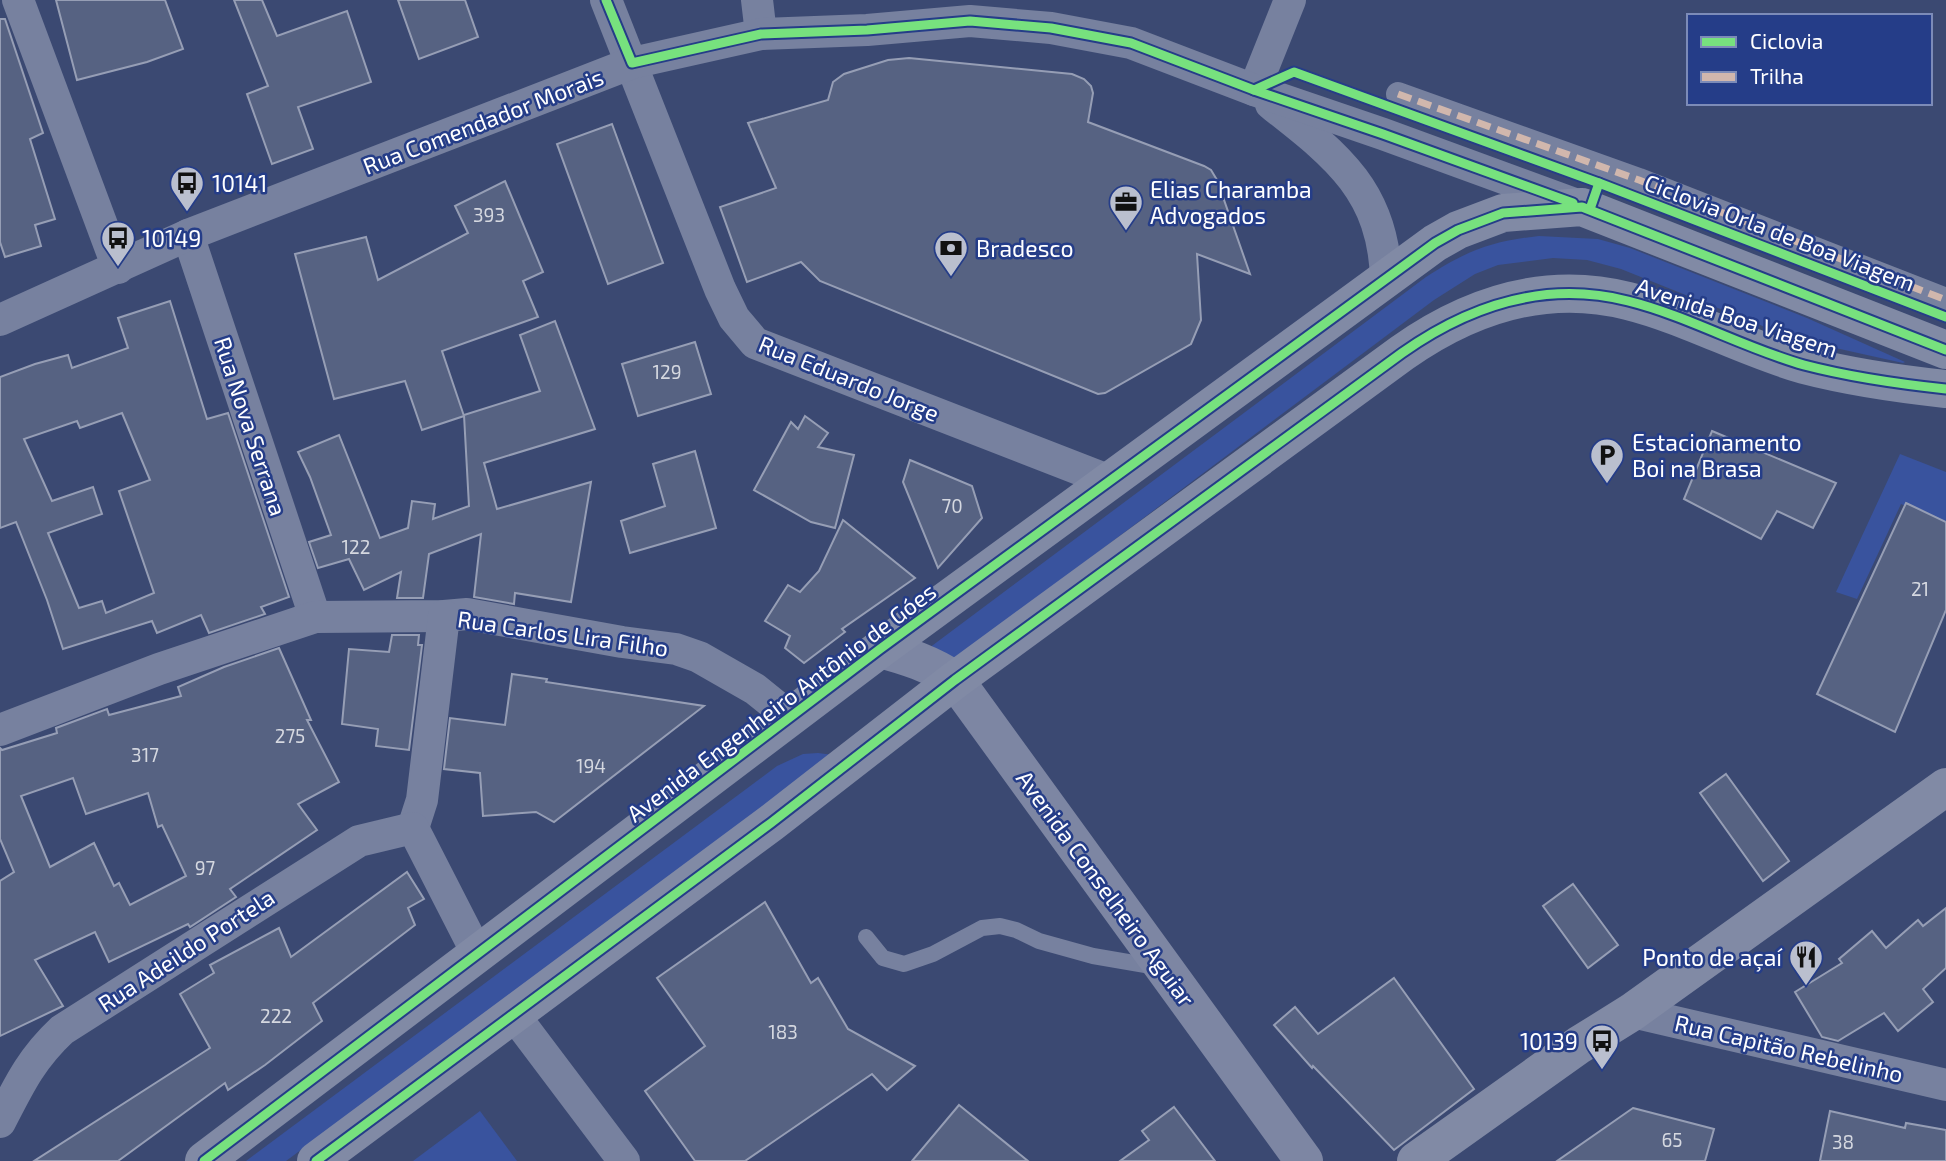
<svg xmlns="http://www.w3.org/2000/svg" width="1946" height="1161" font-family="'Exo 2',sans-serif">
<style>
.green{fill:#39539e}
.building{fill:#566282;stroke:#969eb5;stroke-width:2;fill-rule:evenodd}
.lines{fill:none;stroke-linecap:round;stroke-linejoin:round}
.service{stroke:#77819f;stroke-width:16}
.pedestrian{stroke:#77819f;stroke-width:24}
.minor{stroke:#77819f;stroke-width:32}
.secondary{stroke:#7d86a3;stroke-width:38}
.primary{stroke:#818aa5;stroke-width:38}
.quiet{stroke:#d1b7ad;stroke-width:7;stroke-dasharray:14 7;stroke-linecap:butt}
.cycleway-casing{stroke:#253d88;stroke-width:13}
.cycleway{stroke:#77e17e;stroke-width:9}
.labels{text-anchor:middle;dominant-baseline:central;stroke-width:5;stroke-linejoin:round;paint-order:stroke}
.number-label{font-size:19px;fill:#d5d8e0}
.street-label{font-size:23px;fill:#fff;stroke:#253d88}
.poi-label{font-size:23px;fill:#fff;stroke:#253d88;text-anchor:start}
</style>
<rect width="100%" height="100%" fill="#3b4972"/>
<g class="green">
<path d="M1539 236 1598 239 1630 248 1807 318 1905 362 1903 363 1795 339 1621 269 1587 260 1553 258 1498 265 1475 274 1434 300 949 664 921 654 1426 277C1466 251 1492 241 1539 236Z"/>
<polygon points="1900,454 1946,472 1946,523 1901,504 1857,599 1836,592"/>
<polygon points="818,753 833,755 286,1161 246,1161 777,766 803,754"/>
<polygon points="480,1111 517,1161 413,1161"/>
</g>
<g class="building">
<polygon points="56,0 165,0 183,49 147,62 77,80"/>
<polygon points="234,0 262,0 277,36 347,11 371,82 298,107 313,149 272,164 247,94 268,86"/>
<polygon points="398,0 465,0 478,37 419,59"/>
<polygon points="0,19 5,19 43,133 30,139 55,219 35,225 41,246 5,257 0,242"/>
<polygon points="909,58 1072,74 1084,79 1091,86 1093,93 1088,122 1204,166 1211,170 1217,180 1250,274 1197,254 1201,320 1191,344 1105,393 1098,394 820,281 801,262 747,282 720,207 776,188 748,123 828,100 833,82 844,74 888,60"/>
<polygon points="612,124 663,263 608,284 557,144"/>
<polygon points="505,181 543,272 523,281 538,317 442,351 464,416 422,430 405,381 334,399 295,254 366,237 378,280 468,233 455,206"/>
<path d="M170 301 207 419 228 413 289 597 261 607 265 614 209 633 201 615 157 633 152 621 63 649 47 600 16 522 0 528V377L35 364 68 355 72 368 128 348 118 318ZM122 413 150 480 119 491 154 593 106 613 102 601 79 608 48 533 102 514 93 487 52 501 24 439 77 421 80 428Z"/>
<polygon points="555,321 595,429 484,463 497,509 591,482 571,602 515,593 514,604 474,597 481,534 429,554 423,598 397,598 401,572 364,590 349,559 318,568 309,542 331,535 310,477 298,452 339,435 380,538 408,528 412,501 435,504 433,519 469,506 464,415 540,391 520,335"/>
<polygon points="695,342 711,394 638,416 622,364"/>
<polygon points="805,416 828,433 818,447 854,455 835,528 811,522 754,490 791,422 798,429"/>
<polygon points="1712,431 1836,483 1813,528 1777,511 1761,539 1684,499"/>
<polygon points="695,451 716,528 630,553 621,521 665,506 653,464"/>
<polygon points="910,460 972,486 982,518 938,568 903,482"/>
<polygon points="1906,503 1946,522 1946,610 1895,732 1817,694"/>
<polygon points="843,520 915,578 842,629 845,632 804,663 785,648 790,636 765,621 788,585 800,592 819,571"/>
<polygon points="392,635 419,635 418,645 422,645 409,750 376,746 378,729 342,724 349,649 389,652"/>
<path d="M279 648 311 720H307L339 782 298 804 317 830 230 889 236 897 190 927 188 924 109 962 95 932 35 960 63 1006 0 1036V881L14 872 0 839V748L2 750 57 733 56 728 107 709 109 715 181 696 178 687 224 667ZM73 778 86 814 148 793 158 827 162 825 186 876 130 905 119 883 114 886 94 843 50 867 21 796Z"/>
<polygon points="512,674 547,679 546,682 704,706 554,822 536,812 483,816 480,773 444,769 450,718 505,725"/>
<polygon points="1726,774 1789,861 1763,881 1700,793"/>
<polygon points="407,872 424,899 408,908 415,925 313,1003 322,1021 265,1065 228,1090 225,1083 118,1161 34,1161 210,1048 180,994 214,973 210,965 279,928 291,957"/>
<polygon points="1573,884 1618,945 1588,968 1543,906"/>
<polygon points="765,902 811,983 818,978 848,1029 915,1066 887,1090 872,1074 745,1161 695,1161 645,1091 705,1046 657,978"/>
<polygon points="1946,908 1946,968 1923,989 1933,1002 1898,1031 1884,1013 1838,1041 1822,1037 1795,992 1842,963 1839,959 1872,931 1886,948 1918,920 1923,926"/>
<polygon points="1394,978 1474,1089 1394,1150 1313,1066 1312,1068 1274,1025 1295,1007 1318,1034"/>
<polygon points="959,1105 1028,1161 912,1161"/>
<polygon points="1174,1107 1215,1161 1120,1161 1149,1140 1142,1131"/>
<polygon points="1633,1108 1714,1129 1705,1161 1557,1161"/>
<polygon points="1830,1111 1905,1128 1906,1123 1946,1130 1946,1161 1820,1161"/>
</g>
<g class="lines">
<polyline class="service" points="866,937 883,958 904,964 933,954 982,928 1000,926 1016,930 1039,941 1093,956 1157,967"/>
<polyline class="pedestrian" points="1398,94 1639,180 1946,300"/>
<g class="minor">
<polyline points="18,0 118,268"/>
<polyline points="606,0 720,289 734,318 755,343 1110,481"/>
<polyline points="757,0 761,34"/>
<polyline points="1254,90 1290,0"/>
<path d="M1271 104C1336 155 1384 191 1386 280"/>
<polyline points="188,235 315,617"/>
<polyline points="0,320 188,235 632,63 761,34 867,30 970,21 1051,28 1131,43 1254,90 1383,134 1580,206"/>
<polyline points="0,730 159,669 315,617 444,616 467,614 622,642 676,649 699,657 755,689 776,706 784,723"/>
<polyline points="413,828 422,800 444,616"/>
<polyline points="1632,1012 1946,1085"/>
<polyline points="514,1015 624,1161"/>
<path d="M0 1122C19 1085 31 1059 62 1030L359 841 413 828 478 955"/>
</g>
<path class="secondary" d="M880 649C907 656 931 664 955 680L1304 1161"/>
<g class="primary">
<polyline points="204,1161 880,649 1435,243 1458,230 1503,213 1582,207 1946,350"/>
<path d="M316 1161 771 823 955 680 1402 353C1470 305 1545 280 1628 301 1688 316 1744 348 1804 365 1850 377 1899 384 1946 389"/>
<polyline points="1416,1161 1579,1045 1632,1012 1946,787"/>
</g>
<polyline class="quiet" points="1398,94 1639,180 1946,300"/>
<g class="cycleway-casing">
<g id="cycleway">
<polyline points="606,0 632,63 761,34 867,30 970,21 1051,28 1131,43 1254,90 1383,134 1573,203"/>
<polyline points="1254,90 1294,72 1599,183 1590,209"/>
<polyline points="1599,183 1946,317"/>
<polyline points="204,1161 880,649 1435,243 1458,230 1503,213 1582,207 1946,350"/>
<path d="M316 1161 771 823 955 680 1402 353C1470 305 1545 280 1628 301 1688 316 1744 348 1804 365 1850 377 1899 384 1946 389"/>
</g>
</g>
<use href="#cycleway" class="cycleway"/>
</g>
<defs>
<g id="bus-pin" transform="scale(1.75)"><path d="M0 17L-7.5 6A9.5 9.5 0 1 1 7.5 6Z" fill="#babfce" stroke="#253d88"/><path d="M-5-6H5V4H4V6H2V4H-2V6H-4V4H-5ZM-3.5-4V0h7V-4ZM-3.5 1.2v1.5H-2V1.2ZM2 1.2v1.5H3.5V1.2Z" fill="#111"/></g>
<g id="office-pin" transform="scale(1.75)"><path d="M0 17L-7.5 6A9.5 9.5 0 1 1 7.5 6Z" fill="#babfce" stroke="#253d88"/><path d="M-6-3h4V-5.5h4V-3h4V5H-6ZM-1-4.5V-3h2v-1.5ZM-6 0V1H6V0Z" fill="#111"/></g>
<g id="bank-pin" transform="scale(1.75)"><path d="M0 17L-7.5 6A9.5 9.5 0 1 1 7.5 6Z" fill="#babfce" stroke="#253d88"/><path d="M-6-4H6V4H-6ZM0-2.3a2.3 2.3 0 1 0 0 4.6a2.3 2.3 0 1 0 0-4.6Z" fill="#111"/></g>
<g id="parking-pin" transform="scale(1.75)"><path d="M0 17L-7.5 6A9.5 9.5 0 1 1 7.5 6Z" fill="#babfce" stroke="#253d88"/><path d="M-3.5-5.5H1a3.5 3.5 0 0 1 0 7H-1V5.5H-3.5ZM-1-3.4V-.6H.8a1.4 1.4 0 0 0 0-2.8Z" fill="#111"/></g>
<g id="restaurant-pin" transform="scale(1.75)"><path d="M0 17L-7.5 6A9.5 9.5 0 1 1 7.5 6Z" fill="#babfce" stroke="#253d88"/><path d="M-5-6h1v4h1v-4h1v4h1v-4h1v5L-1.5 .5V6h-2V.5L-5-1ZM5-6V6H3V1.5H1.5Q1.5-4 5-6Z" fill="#111"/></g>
</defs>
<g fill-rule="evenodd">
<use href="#bus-pin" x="187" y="183"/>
<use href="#office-pin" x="1126" y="202"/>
<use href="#bus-pin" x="118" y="238"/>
<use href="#bank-pin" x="951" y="248"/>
<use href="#parking-pin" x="1607" y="455"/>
<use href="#restaurant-pin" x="1806" y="957"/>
<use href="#bus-pin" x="1602" y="1041"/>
</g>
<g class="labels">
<g class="number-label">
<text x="489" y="214">393</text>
<text x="667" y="371">129</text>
<text x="952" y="505">70</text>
<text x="356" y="546">122</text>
<text x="1920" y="588">21</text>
<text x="290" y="735">275</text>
<text x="145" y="754">317</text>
<text x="591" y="765">194</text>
<text x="205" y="867">97</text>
<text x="276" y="1015">222</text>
<text x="783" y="1031">183</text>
<text x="1672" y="1139">65</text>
<text x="1843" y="1141">38</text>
</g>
<g class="street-label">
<text transform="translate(483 121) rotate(-21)">Rua Comendador Morais</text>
<text transform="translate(1780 232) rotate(21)">Ciclovia Orla de Boa Viagem</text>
<text transform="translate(1737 317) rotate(18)">Avenida Boa Viagem</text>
<text transform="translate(849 378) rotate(22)">Rua Eduardo Jorge</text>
<text transform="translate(251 426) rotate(72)">Rua Nova Serrana</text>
<text transform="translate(563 633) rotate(8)">Rua Carlos Lira Filho</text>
<text transform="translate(781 702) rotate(-37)">Avenida Engenheiro Antônio de Góes</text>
<text transform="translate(1106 888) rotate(54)">Avenida Conselheiro Aguiar</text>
<text transform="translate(186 950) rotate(-33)">Rua Adeildo Portela</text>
<text transform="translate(1789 1048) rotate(13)">Rua Capitão Rebelinho</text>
</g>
<g class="poi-label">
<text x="212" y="183">10141</text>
<text x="1150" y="189">Elias Charamba<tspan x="1150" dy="26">Advogados</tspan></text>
<text x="142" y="238">10149</text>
<text x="976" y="248">Bradesco</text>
<text x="1632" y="442">Estacionamento<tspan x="1632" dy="26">Boi na Brasa</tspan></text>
<text x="1782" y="957" text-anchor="end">Ponto de açaí</text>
<text x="1578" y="1041" text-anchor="end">10139</text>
</g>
</g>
<rect x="1687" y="14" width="245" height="91" fill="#253d88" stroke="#7c8bb8" stroke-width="2"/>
<rect x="1701" y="37" width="35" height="10" fill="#77e17e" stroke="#7c8bb8" stroke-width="2"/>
<text x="1750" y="49" font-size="21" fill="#ffffff">Ciclovia</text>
<rect x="1701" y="72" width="35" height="10" fill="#d1b7ad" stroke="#7c8bb8" stroke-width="2"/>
<text x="1750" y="84" font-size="21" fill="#ffffff">Trilha</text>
</svg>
